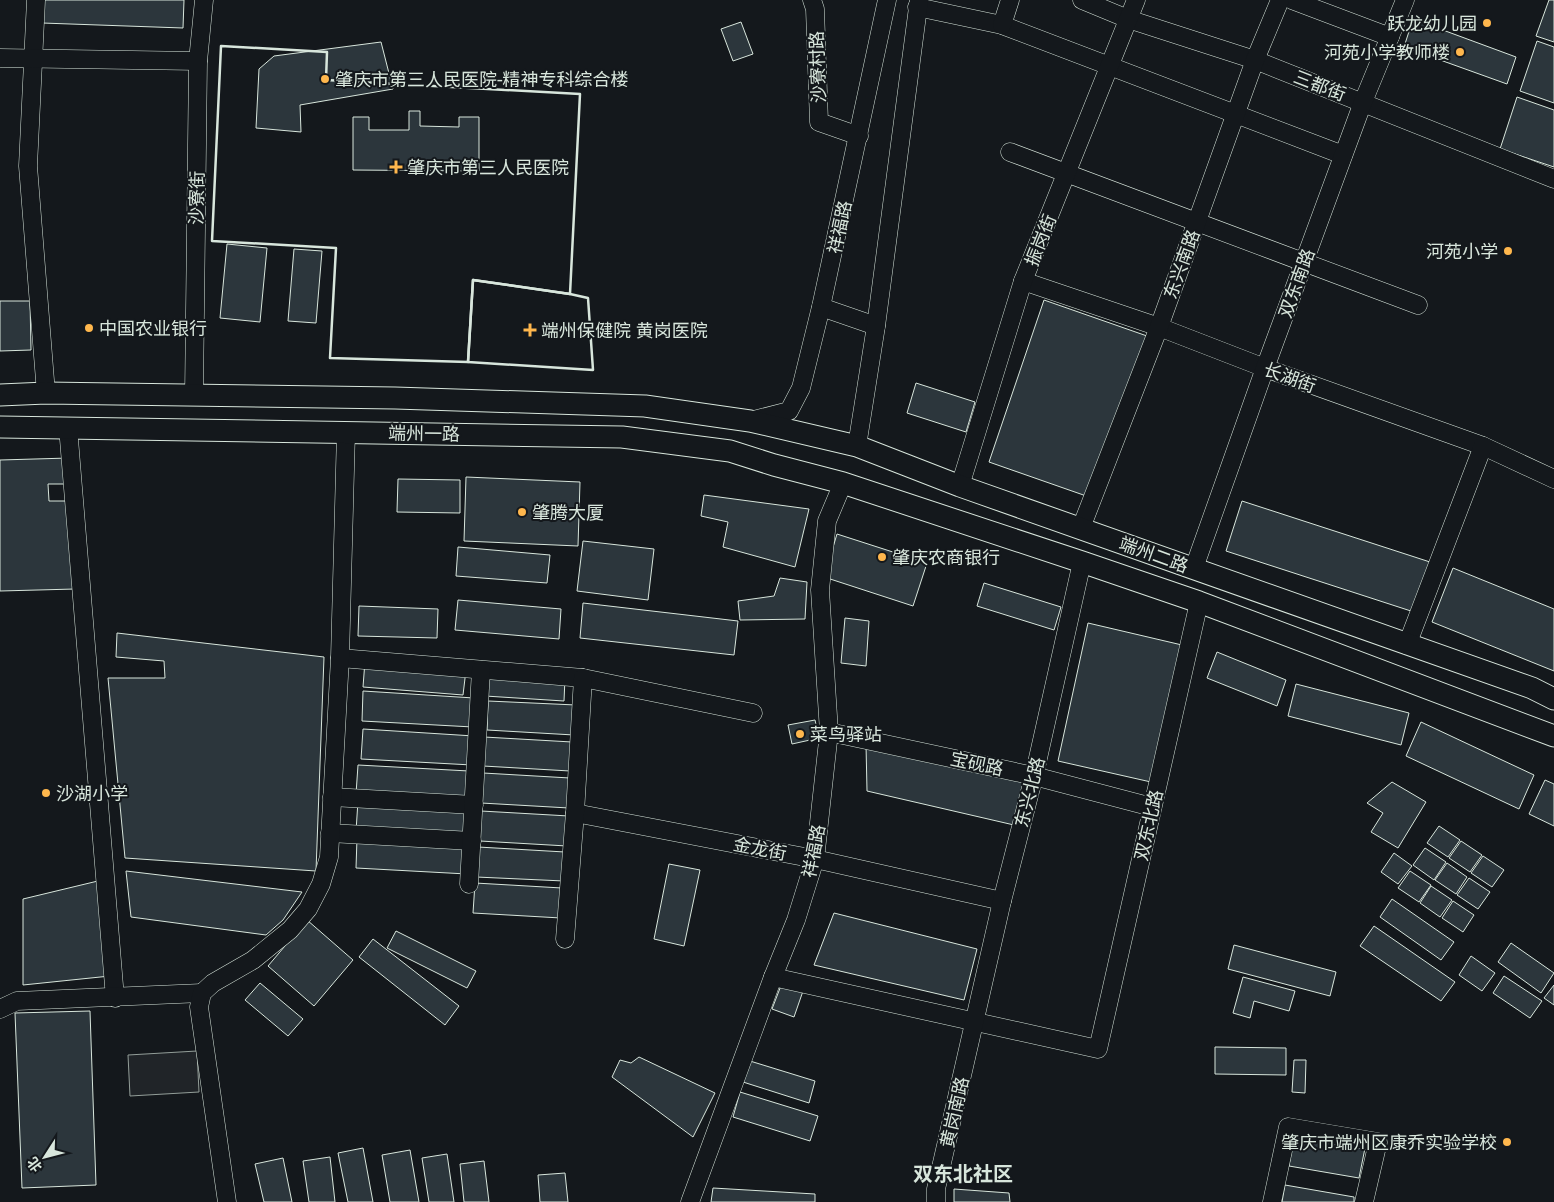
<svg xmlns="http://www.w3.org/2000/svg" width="1554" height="1202" font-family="'Noto Serif','Noto Sans SC',serif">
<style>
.green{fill:#202428;stroke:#939e99}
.building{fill:#2c363c;stroke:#d8e6dc}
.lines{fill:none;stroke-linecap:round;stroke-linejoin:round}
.minor-casing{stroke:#d8e6dc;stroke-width:19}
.major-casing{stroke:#d8e6dc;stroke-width:23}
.minor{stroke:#14181c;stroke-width:18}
.major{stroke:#14181c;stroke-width:21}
.wall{stroke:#d8e6dc;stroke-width:2.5}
.poi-dot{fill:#ffb74d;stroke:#14181c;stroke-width:2}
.labels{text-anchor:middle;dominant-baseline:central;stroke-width:4;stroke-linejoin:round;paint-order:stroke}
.poi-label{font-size:18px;fill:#d8e6dc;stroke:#14181c;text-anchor:start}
.street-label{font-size:18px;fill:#d8e6dc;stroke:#14181c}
.quarter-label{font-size:20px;font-weight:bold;fill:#d8e6dc;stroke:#14181c}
</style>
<rect width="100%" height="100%" fill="#14181c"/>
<polygon class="green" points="197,1051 199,1092 130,1096 128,1055"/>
<g class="building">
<polygon points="42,0 184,0 183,28 42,23"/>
<polygon points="1549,0 1554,0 1554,42 1536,36"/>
<polygon points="1413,19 1516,57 1507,84 1404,47"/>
<polygon points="741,22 753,54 733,61 721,29"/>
<polygon points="1537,41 1554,47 1554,103 1520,91"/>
<polygon points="381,42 393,89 300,105 301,132 256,128 259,69 274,56"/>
<polygon points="1517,97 1554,110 1554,167 1500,149"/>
<polygon points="409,111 420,111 420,126 459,127 459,117 479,117 479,171 353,170 353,117 369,117 369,130 409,130"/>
<polygon points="227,244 267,248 260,322 220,318"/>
<polygon points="294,249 322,251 316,323 288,321"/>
<polygon points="1044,300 1147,336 1092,498 989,462"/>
<polygon points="0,301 30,301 31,350 0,351"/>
<polygon points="916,383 975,402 966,432 907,413"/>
<polygon points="69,458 70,484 48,484 49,501 73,501 75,589 0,591 0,460"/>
<polygon points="466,477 580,482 578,546 464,541"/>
<polygon points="398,479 460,480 460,513 397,512"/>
<polygon points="704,495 809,509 795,567 723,547 728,522 701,516"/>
<polygon points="1242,501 1430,562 1414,612 1226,551"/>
<polygon points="837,534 927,563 913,606 824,577"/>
<polygon points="583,541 654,549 648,600 577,591"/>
<polygon points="458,547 550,555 547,583 456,576"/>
<polygon points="1453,568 1554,609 1554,671 1432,622"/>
<polygon points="780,578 807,582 805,619 740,620 738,601 774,596"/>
<polygon points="984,583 1061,607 1054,630 977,606"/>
<polygon points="458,600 561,609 559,639 455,630"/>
<polygon points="583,603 738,621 734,655 580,638"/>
<polygon points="359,606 438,609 437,638 358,636"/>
<polygon points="845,618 869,621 866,666 841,663"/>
<polygon points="1088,623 1182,645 1151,782 1058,761"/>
<polygon points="117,633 324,657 316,871 125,858 108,678 165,678 164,661 116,657"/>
<polygon points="1217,652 1286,680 1277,706 1207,678"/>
<polygon points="365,661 466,670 463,695 363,687"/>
<polygon points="486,673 565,678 564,701 485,696"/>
<polygon points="1296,684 1409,713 1401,745 1288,716"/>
<polygon points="363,691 474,698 473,727 362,721"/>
<polygon points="488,701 576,705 574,735 487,730"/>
<polygon points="815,720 819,738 792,744 788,725"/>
<polygon points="1421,722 1534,775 1519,809 1406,756"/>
<polygon points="363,729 474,736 472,765 361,759"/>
<polygon points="484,737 572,742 570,771 483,766"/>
<polygon points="866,744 1024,781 1014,825 867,791"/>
<polygon points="358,765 469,771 467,801 356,794"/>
<polygon points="483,773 570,778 569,808 481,803"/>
<polygon points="1545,780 1554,784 1554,826 1529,814"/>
<polygon points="1392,782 1426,802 1398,848 1371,832 1383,813 1367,803"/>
<polygon points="358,801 469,808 468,837 356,831"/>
<polygon points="481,811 569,816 567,846 480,841"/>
<polygon points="1439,826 1460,840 1448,857 1427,843"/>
<polygon points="357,838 469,845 467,874 356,868"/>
<polygon points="1461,841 1482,855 1470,872 1449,858"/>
<polygon points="478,847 565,852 564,881 476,877"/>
<polygon points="1425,848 1446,862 1434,880 1413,865"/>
<polygon points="1394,853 1412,866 1398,884 1381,872"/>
<polygon points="1483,856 1504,870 1492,887 1471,873"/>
<polygon points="1447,863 1467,877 1456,894 1435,880"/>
<polygon points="669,864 700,870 684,946 654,939"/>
<polygon points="126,871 302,892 283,920 266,935 131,917"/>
<polygon points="1410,871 1431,885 1419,902 1398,888"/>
<polygon points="1469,878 1490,892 1478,909 1457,895"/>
<polygon points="102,880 110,976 23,985 23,899"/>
<polygon points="475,883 562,888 561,918 473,913"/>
<polygon points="1431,886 1452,900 1440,917 1420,903"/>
<polygon points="1392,899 1454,942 1441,960 1380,917"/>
<polygon points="1453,901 1474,915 1463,932 1442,918"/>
<polygon points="834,913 977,949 964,1000 814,965"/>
<polygon points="307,920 353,960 314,1006 268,966"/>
<polygon points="1374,926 1455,982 1441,1001 1360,946"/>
<polygon points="396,931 476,971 467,988 387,948"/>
<polygon points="373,939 459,1006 445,1025 359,957"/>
<polygon points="1511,943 1554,973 1541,993 1498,962"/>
<polygon points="1234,945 1336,972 1330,996 1228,969"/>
<polygon points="1471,956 1495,973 1482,991 1459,975"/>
<polygon points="1504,976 1542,1001 1530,1018 1493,993"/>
<polygon points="1243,977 1295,991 1289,1011 1254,1001 1250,1018 1233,1013"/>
<polygon points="260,983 303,1019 288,1036 245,1000"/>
<polygon points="782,983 803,991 794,1017 772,1009"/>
<polygon points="1554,985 1554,1005 1544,998"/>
<polygon points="90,1011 96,1185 22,1188 15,1013"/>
<polygon points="1215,1047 1286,1048 1286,1075 1215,1074"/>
<polygon points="639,1057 715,1093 693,1137 612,1077 620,1060 631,1063"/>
<polygon points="1294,1060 1306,1060 1305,1093 1292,1092"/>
<polygon points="750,1061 815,1081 809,1103 743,1082"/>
<polygon points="740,1092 818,1116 810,1141 733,1117"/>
<polygon points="1294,1135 1365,1148 1359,1178 1289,1166"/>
<polygon points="363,1148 373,1202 348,1202 338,1153"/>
<polygon points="410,1150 419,1202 390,1202 382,1155"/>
<polygon points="447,1154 454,1202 429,1202 422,1158"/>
<polygon points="330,1157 335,1202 309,1202 303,1161"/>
<polygon points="283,1158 292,1202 264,1202 255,1164"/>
<polygon points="484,1161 489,1202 464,1202 460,1164"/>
<polygon points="565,1173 568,1202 540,1202 538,1175"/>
<polygon points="1285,1185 1354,1197 1354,1202 1282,1202"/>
<polygon points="713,1188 815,1194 815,1202 711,1202"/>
<polygon points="954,1189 1009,1193 1010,1202 954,1202"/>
</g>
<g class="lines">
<g class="minor-casing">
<g id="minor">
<polyline points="36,0 28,166 46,393"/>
<polyline points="812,0 815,9 819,122 859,136"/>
<polyline points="1082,0 1128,19 1255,60 1554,179"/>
<polyline points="1292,0 1390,37"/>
<polyline points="917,7 1002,25 1343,155"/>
<polyline points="1002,25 1010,0"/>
<polyline points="0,58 198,61"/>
<polyline points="1010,152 1418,305"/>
<polyline points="1023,281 1159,327 1265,368 1483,446 1554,479"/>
<polyline points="821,307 876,326"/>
<polyline points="194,395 198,61 204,0"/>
<polyline points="750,421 789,411 801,388 821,307 887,0"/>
<polyline points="68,427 115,998"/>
<polyline points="857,446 876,326 919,0"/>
<polyline points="960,486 1023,281 1136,0"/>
<polyline points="1081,528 1159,327 1255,60 1280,0"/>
<polyline points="1194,568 1265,368 1363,102 1405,0"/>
<polyline points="1407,645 1483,446"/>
<polyline points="340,658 583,678 753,713"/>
<polyline points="829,732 1034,776 1152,807"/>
<polyline points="332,797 474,805"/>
<polyline points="575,813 815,859 1002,901"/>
<polyline points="330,833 472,841"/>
<polyline points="469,884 481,670"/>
<polyline points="565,939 575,813 583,678"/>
<polyline points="773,977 1098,1049 1199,602"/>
<polyline points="0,1009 17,1001 202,993"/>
<polyline points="227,1202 199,1007 202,993 213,983 253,960 290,930 308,909 321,884 329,857 340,658 346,432"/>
<polyline points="690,1202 773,977 796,920 815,859 829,732 820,590 827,521 843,483"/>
<polyline points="936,1202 936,1189 1002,901 1034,776 1082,562"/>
<polyline points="1272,1202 1288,1127 1378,1142 1364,1202"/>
</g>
</g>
<g class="major-casing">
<g id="major">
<polyline points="0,395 46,393 395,398 645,406 750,421 857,446 960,486 1532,688 1554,699"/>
<polyline points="0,427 622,437 730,451 774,465 843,483 1082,562 1199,602 1554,736"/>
</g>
</g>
<use href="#minor" class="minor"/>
<use href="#major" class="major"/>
<g class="wall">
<polygon points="221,46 327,52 326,80 580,94 570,294 473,280 468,362 330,358 336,248 212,241"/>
<polygon points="473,280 570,294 588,298 593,370 468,362"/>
</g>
</g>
<g class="poi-dot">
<circle cx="1487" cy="23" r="5"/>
<circle cx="1460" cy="52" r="5"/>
<circle cx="325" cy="79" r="5"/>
<path d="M393.5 159.5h5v5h5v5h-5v5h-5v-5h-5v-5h5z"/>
<circle cx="1508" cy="251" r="5"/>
<circle cx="89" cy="328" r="5"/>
<path d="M527.5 322.5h5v5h5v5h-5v5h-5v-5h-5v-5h5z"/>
<circle cx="522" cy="512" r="5"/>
<circle cx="882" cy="557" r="5"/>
<circle cx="800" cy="734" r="5"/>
<circle cx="46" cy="793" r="5"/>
<circle cx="1507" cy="1142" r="5"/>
</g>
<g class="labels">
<g class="poi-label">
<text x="1477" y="23" text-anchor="end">跃龙幼儿园</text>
<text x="1450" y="52" text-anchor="end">河苑小学教师楼</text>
<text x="335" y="79">肇庆市第三人民医院-精神专科综合楼</text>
<text x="407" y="167">肇庆市第三人民医院</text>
<text x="1498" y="251" text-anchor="end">河苑小学</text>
<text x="99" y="328">中国农业银行</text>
<text x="541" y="330">端州保健院 黄岗医院</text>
<text x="532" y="512">肇腾大厦</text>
<text x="892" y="557">肇庆农商银行</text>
<text x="810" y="734">菜鸟驿站</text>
<text x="56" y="793">沙湖小学</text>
<text x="1497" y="1142" text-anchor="end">肇庆市端州区康乔实验学校</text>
</g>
<g class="street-label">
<text transform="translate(817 67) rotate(-92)">沙寮村路</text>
<text transform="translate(1320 85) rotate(21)">三都街</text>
<text transform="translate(196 198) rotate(-89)">沙寮街</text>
<text transform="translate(839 227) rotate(-78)">祥福路</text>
<text transform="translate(1040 240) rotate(-68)">振岗街</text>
<text transform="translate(1181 264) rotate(-70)">东兴南路</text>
<text transform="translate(1296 283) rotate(-70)">双东南路</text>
<text transform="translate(1290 377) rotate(20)">长湖街</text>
<text transform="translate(424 433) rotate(1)">端州一路</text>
<text transform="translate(1154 554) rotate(20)">端州二路</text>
<text transform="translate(977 763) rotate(12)">宝砚路</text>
<text transform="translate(1029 792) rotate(-76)">东兴北路</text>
<text transform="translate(1148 825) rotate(-77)">双东北路</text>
<text transform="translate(760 848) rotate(11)">金龙街</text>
<text transform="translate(813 851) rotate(-79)">祥福路</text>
<text transform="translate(954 1112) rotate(-77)">黄岗南路</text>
</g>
<g class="quarter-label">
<text x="963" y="1173">双东北社区</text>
</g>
</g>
<g transform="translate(45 1157) rotate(234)" stroke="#14181c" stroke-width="4" paint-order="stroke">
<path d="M0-4L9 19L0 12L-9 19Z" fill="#d8e6dc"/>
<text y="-8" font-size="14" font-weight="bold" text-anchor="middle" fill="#d8e6dc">北</text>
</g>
</svg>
